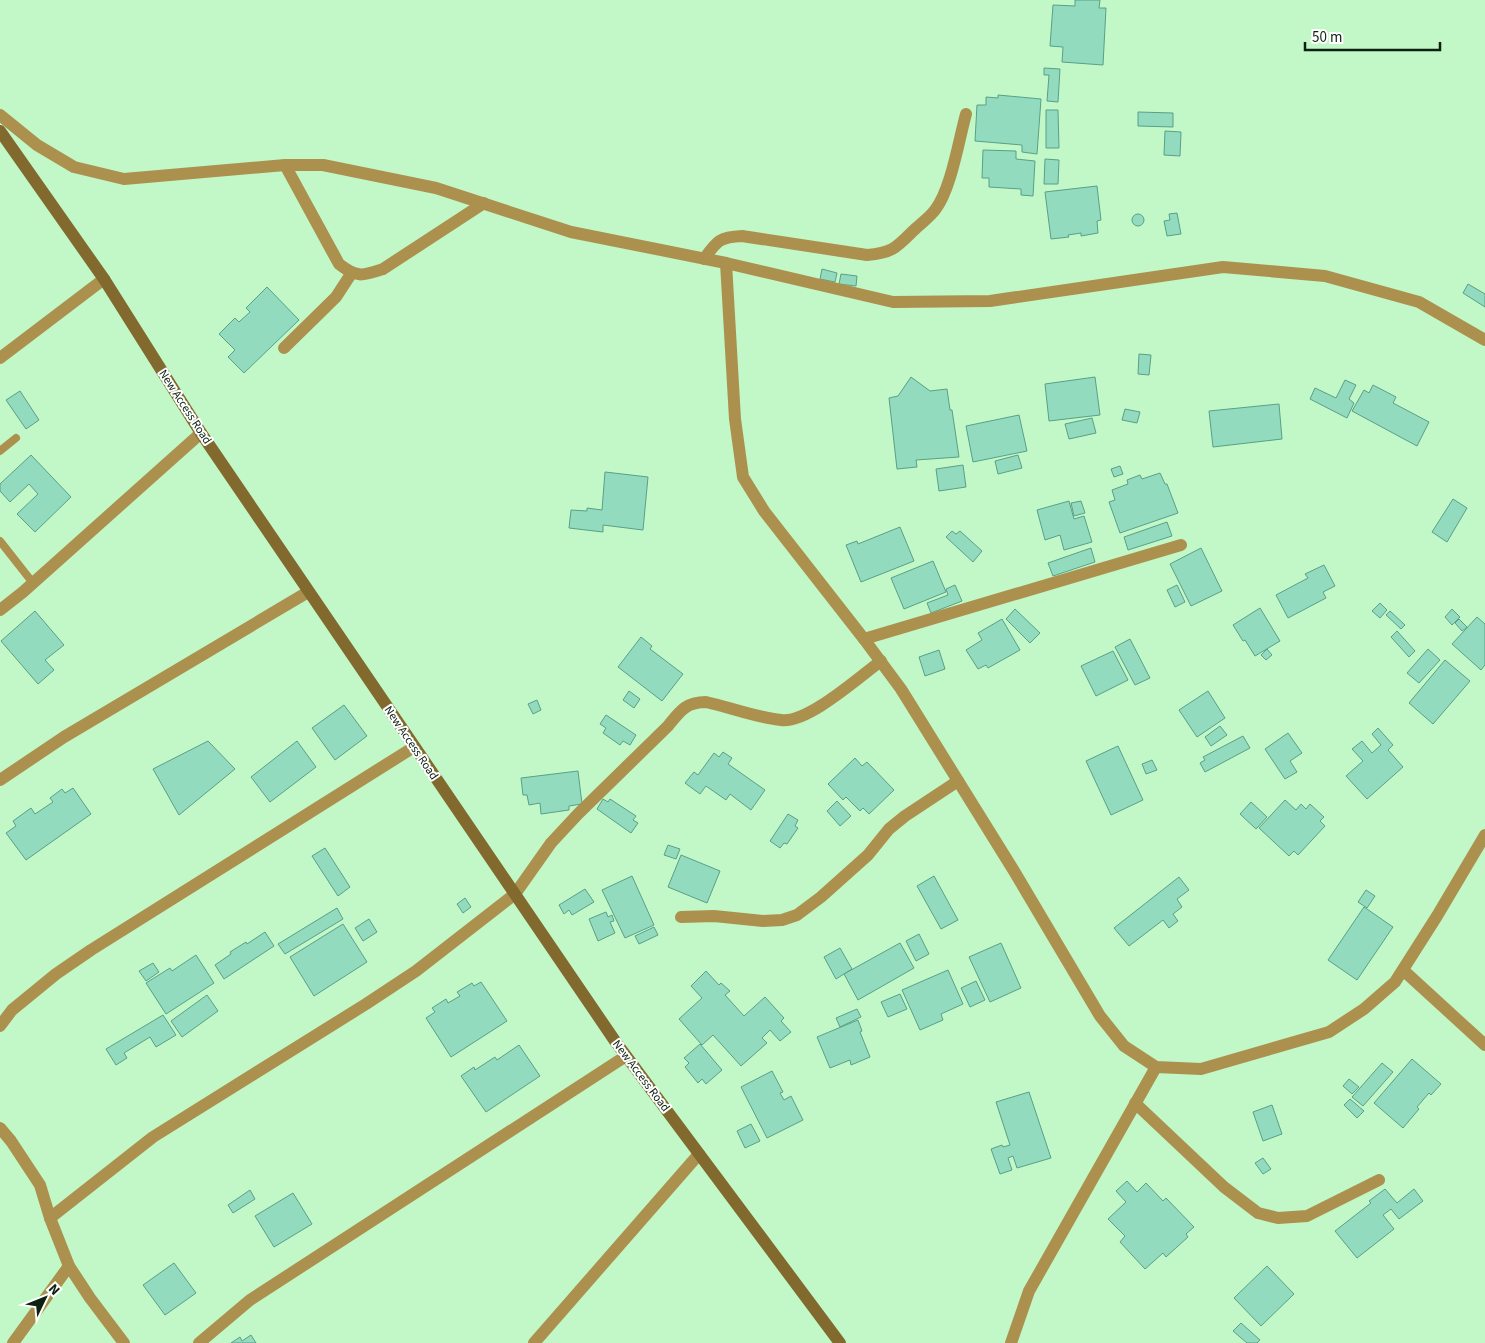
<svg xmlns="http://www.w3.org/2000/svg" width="1485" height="1343" font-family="'Source Sans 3',sans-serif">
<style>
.building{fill:#93dbbf;stroke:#59a086}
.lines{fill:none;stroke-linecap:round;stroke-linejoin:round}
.service{stroke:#ac914e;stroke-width:8}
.minor{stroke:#ac914e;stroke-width:12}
.secondary{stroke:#826a2f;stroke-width:12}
.labels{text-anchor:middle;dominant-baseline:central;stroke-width:4;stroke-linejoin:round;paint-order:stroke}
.street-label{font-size:12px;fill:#0d2110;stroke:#fff}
</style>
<rect width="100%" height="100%" fill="#c2f7c8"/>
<g class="building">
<polygon points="1075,0 1100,0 1099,8 1106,8 1103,65 1062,62 1063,47 1050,46 1053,5 1075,6"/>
<polygon points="1044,68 1060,69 1058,102 1047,101 1049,75 1044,75"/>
<polygon points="998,95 1041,99 1037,154 1022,152 1022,145 975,141 977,105 986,105 986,97 998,98"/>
<polygon points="1046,110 1058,110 1059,148 1046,148"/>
<polygon points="1138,112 1173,113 1173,127 1138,126"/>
<polygon points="1165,131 1181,132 1180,156 1164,155"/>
<polygon points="983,150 1016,151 1016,159 1035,161 1033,196 1021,195 1021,189 989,187 989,178 982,178"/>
<polygon points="1045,159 1059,160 1058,184 1044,184"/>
<polygon points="1097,186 1101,220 1097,221 1098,233 1081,236 1081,233 1068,235 1069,237 1051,239 1045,192"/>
<polygon points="1177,213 1181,234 1167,236 1164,221 1170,220 1169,214"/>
<circle cx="1138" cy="220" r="6"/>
<polygon points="822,269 837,273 835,282 820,279"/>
<polygon points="841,274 857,276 856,286 839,284"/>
<polygon points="1468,284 1485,294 1485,307 1463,293"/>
<polygon points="267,287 299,320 244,373 228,357 235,350 219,334 235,318 239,322 250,312 246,308"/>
<polygon points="1139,354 1151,355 1149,375 1138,374"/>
<polygon points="911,377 930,391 947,389 950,410 952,410 959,457 916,460 917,467 897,469 889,398 898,396"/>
<polygon points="1095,377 1100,415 1049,421 1045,384"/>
<polygon points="1345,380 1356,385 1349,399 1354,403 1347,418 1310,399 1315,388 1336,398"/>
<polygon points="1373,385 1396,397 1393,403 1429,422 1417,446 1352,411 1364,390 1369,393"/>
<polygon points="20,391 39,420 26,429 6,400"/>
<polygon points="1279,404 1282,439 1213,447 1209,411"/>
<polygon points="1125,409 1140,412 1137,423 1122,420"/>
<polygon points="1019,415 1027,451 973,462 966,426"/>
<polygon points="1092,418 1096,433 1069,439 1065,424"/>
<polygon points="31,455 71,497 35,532 17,514 38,494 29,484 10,502 0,491 0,484"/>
<polygon points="1018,455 1022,468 998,474 995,461"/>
<polygon points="963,465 966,487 939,491 936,469"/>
<polygon points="1120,466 1123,474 1114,477 1111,469"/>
<polygon points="605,472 648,477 643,530 603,525 603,532 569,528 571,510 587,511 587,508 602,510"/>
<polygon points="1160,473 1165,484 1167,484 1178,513 1120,533 1109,502 1115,500 1112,490 1128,484 1127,480 1140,475 1142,479"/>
<polygon points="1453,499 1467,508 1447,542 1432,532"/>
<polygon points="1069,501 1074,519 1084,516 1092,542 1064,550 1060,535 1045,540 1037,510"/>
<polygon points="1081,501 1085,513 1074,516 1071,503"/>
<polygon points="1167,522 1172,536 1128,550 1124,537"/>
<polygon points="900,527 914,561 861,582 846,545 857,541 858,544"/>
<polygon points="952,531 956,534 960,531 982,551 973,562 946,537"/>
<polygon points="1091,548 1095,562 1053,576 1048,563"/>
<polygon points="1201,548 1222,591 1191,606 1170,564"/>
<polygon points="933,561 946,592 904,609 891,578"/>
<polygon points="1324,565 1335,586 1323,592 1326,598 1288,618 1276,595 1308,578 1305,574"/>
<polygon points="955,585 962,601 931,613 927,603 948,595 946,589"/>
<polygon points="1177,585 1185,602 1175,607 1167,590"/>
<polygon points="1380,603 1387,610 1380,618 1372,611"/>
<polygon points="1260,608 1280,641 1255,656 1245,640 1243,641 1233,625"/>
<polygon points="1015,609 1040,633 1030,643 1006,619"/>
<polygon points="1452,609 1460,617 1452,625 1445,617"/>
<polygon points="35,611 64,645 45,660 54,670 38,684 1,641"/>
<polygon points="1390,611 1405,625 1401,629 1386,615"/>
<polygon points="1477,617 1485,624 1485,665 1481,670 1452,644"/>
<polygon points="1002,619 1020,650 988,668 986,665 978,669 966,650 982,640 978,633"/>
<polygon points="1459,619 1467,627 1462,631 1455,623"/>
<polygon points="1397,631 1415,651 1409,657 1391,637"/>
<polygon points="641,637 652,646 650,649 683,674 662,701 618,667"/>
<polygon points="1130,639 1150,678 1135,685 1115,647"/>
<polygon points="1267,649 1272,655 1266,660 1261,655"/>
<polygon points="1428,649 1440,660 1419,683 1407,673"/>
<polygon points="939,650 945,669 925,676 919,657"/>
<polygon points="1113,651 1128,680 1096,696 1081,666"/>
<polygon points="1445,660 1470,681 1433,724 1409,703"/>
<polygon points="629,691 640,699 634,708 623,700"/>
<polygon points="1208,691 1225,718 1197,737 1179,710"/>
<polygon points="537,700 541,710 533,714 528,704"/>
<polygon points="344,705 367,736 335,760 312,728"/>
<polygon points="606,715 636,735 630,745 623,741 620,745 603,733 606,728 600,724"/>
<polygon points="1220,726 1227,735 1211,746 1205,737"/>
<polygon points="1378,728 1393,745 1388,750 1403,767 1367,799 1346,776 1363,761 1352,749 1362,741 1372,753 1381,745 1372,734"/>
<polygon points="1288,733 1302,753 1290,761 1297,772 1285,779 1265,749"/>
<polygon points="1243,736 1250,748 1205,772 1200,763 1205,760 1203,757"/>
<polygon points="208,741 235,769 179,815 153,769"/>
<polygon points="297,741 316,767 270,802 251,777"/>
<polygon points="1118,746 1143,800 1111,815 1086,761"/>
<polygon points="723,752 732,758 728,764 765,790 751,810 730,794 726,800 706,786 700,794 685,783 694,772 698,775 714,753 719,757"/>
<polygon points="855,758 862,766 867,762 894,790 869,814 863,808 860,811 846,797 843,800 828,784"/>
<polygon points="1152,760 1157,770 1146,774 1142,764"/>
<polygon points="578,771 582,804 569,806 569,810 541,814 540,803 529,805 527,795 523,795 521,778"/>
<polygon points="73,788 91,814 26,860 6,833 16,826 13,821 31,808 35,814 53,802 50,798 62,789 65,793"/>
<polygon points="603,799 608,802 610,799 636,816 633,820 638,823 631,833 597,809"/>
<polygon points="1285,800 1296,810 1301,804 1306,809 1310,804 1324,817 1320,821 1325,826 1298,855 1294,851 1289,856 1259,828"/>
<polygon points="837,801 851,816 840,826 827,811"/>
<polygon points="1251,802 1267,817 1256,829 1240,814"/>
<polygon points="788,814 798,820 795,826 798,828 787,844 784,843 780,848 770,841"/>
<polygon points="668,845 680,849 676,859 664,855"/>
<polygon points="325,848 350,887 338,896 312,856"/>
<polygon points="681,855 720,871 707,903 668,887"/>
<polygon points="632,876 654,925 625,938 602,890"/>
<polygon points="934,876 958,920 941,929 917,886"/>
<polygon points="1179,877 1189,890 1177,899 1182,907 1173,914 1178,921 1169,928 1163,920 1129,946 1114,928"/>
<polygon points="585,889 594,902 572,915 569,910 564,914 559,905"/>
<polygon points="1366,890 1375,896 1367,908 1358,902"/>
<polygon points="465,898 471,907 463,913 457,904"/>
<polygon points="1364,907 1393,927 1357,980 1328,960"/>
<polygon points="337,908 343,919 285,954 278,944"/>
<polygon points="606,912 608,917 612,915 614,921 610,922 615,933 598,941 589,919"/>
<polygon points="369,919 377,932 363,941 355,928"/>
<polygon points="343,924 367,962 314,996 290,957"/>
<polygon points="654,927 658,935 639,944 635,936"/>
<polygon points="265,932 274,946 224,979 215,965 231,954 230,952 246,942 247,944"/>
<polygon points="919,934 929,954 916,961 906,941"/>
<polygon points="900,943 914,968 858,1000 844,974"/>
<polygon points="1001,943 1021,988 990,1002 969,957"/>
<polygon points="840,948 852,969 836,979 824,957"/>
<polygon points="196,955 214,983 166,1014 146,983 170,968 172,971"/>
<polygon points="153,963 159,972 146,981 139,971"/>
<polygon points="948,970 963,1004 941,1014 943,1020 920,1030 902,990"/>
<polygon points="706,971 719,985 721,983 730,991 725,995 744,1016 765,997 784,1018 781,1021 791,1032 780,1041 770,1030 762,1038 767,1043 741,1066 713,1035 702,1045 679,1019 702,998 691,986"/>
<polygon points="976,981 985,1000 970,1007 961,988"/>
<polygon points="481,982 507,1021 451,1057 426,1018 435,1012 432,1008 446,999 448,1003 460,996 457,992 472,983 474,986"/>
<polygon points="900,994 907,1009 888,1017 881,1002"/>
<polygon points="207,995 218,1011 182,1037 171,1021"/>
<polygon points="857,1009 861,1017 840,1027 836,1018"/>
<polygon points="163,1015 176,1035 156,1047 150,1037 124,1053 127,1058 116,1065 106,1049"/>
<polygon points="858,1020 862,1031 860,1032 870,1057 851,1065 850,1060 830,1068 817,1037"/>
<polygon points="700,1044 722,1070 706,1084 702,1079 698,1083 685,1067 689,1063 684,1058"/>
<polygon points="519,1045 540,1076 486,1112 461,1076 474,1067 475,1070 495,1057 497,1060"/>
<polygon points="1412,1059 1441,1084 1431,1095 1429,1093 1417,1107 1419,1109 1403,1128 1374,1103"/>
<polygon points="1382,1063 1393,1072 1363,1106 1352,1097"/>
<polygon points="772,1071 783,1092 780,1093 784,1100 791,1096 803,1120 767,1138 741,1087"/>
<polygon points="1349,1079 1359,1087 1352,1094 1343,1086"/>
<polygon points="1029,1092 1051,1158 1017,1168 1013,1156 1008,1158 1012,1170 1000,1174 991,1149 1002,1145 1003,1147 1010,1145 996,1102"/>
<polygon points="1350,1099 1364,1111 1357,1118 1344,1105"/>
<polygon points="1272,1105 1282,1134 1263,1141 1253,1112"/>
<polygon points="751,1124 760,1141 745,1148 737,1131"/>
<polygon points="1263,1158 1271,1169 1263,1174 1255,1163"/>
<polygon points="1127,1181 1137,1192 1146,1183 1163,1201 1166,1198 1194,1227 1186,1234 1188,1237 1166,1257 1163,1253 1145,1269 1120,1242 1125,1236 1108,1219 1126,1202 1116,1191"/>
<polygon points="1385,1189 1397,1203 1414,1189 1423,1201 1399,1219 1391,1209 1383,1215 1394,1229 1357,1258 1335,1231 1371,1203 1369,1201"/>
<polygon points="250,1190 255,1199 233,1213 228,1205"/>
<polygon points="293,1193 312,1224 274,1247 255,1216"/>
<polygon points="174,1263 196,1293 165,1315 143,1285"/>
<polygon points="1267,1266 1294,1294 1261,1326 1234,1298"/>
<polygon points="1241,1323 1260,1340 1257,1343 1247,1343 1233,1331"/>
<polygon points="251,1335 256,1343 231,1343 240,1337 242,1341"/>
</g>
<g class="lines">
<g class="service">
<polyline points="0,451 16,438"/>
<polyline points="0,541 33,583"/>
</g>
<g class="minor">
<polyline points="0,115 37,145 74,167 124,179 285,165 323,165 436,188 571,232 726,263 893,302 990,301 1223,267 1325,276 1419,302 1485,340"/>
<path d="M285 165 339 264C357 278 362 276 383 269L484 203"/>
<path d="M704 259C717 241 719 237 742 236L867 255C892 253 896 248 913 231 920 224 929 218 935 210 951 190 959 139 966 114"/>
<polyline points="726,263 735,419 743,477 764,511 864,639 901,689 1014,871 1100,1016 1124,1046 1156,1067 1201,1069 1329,1032 1364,1009 1395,982 1437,916 1485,835"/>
<polyline points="284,348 336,297 351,274"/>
<polyline points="0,358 104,279"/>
<polyline points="0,610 23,592 201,433"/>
<polyline points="864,639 1181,545"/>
<polyline points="0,780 64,737 308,592"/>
<polyline points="681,917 714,916 763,921 782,920 797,915 821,897 868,855 889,829 905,816 958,781"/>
<polyline points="1403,970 1485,1045"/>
<polyline points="0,1026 12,1010 56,974 91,950 414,747"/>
<polyline points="1135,1103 1224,1187 1258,1213 1278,1218 1307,1216 1379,1180"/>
<path d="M0 1128 11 1141 40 1185 50 1218 153 1137 366 1004 416 971 515 894 551 843 578 814 668 726C680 711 686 702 706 702 729 707 758 718 781 720 807 724 859 677 881 661"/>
<polyline points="50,1218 69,1266 90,1298 124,1343"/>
<polyline points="13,1343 69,1266"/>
<polyline points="199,1343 250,1300 626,1056"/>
<polyline points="534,1343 699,1154"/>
<polyline points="1011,1343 1029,1291 1156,1067"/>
</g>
<polyline class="secondary" points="0,131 104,279 201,433 615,1041 840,1343"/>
</g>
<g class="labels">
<g class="street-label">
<text transform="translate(185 407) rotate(57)">New Access Road</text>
<text transform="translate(411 743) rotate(56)">New Access Road</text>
<text transform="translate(641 1076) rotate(53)">New Access Road</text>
</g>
</g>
<g transform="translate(45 1298) rotate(47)" stroke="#ffffff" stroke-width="4" paint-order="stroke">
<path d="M0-4L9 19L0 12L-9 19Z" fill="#0d2110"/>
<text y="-8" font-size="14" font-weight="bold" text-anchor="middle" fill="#0d2110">N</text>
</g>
<path d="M1305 42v8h135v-8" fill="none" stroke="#0d2110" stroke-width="2.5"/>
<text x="1312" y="42" font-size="15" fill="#0d2110" stroke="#ffffff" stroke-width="4" paint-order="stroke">50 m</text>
</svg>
